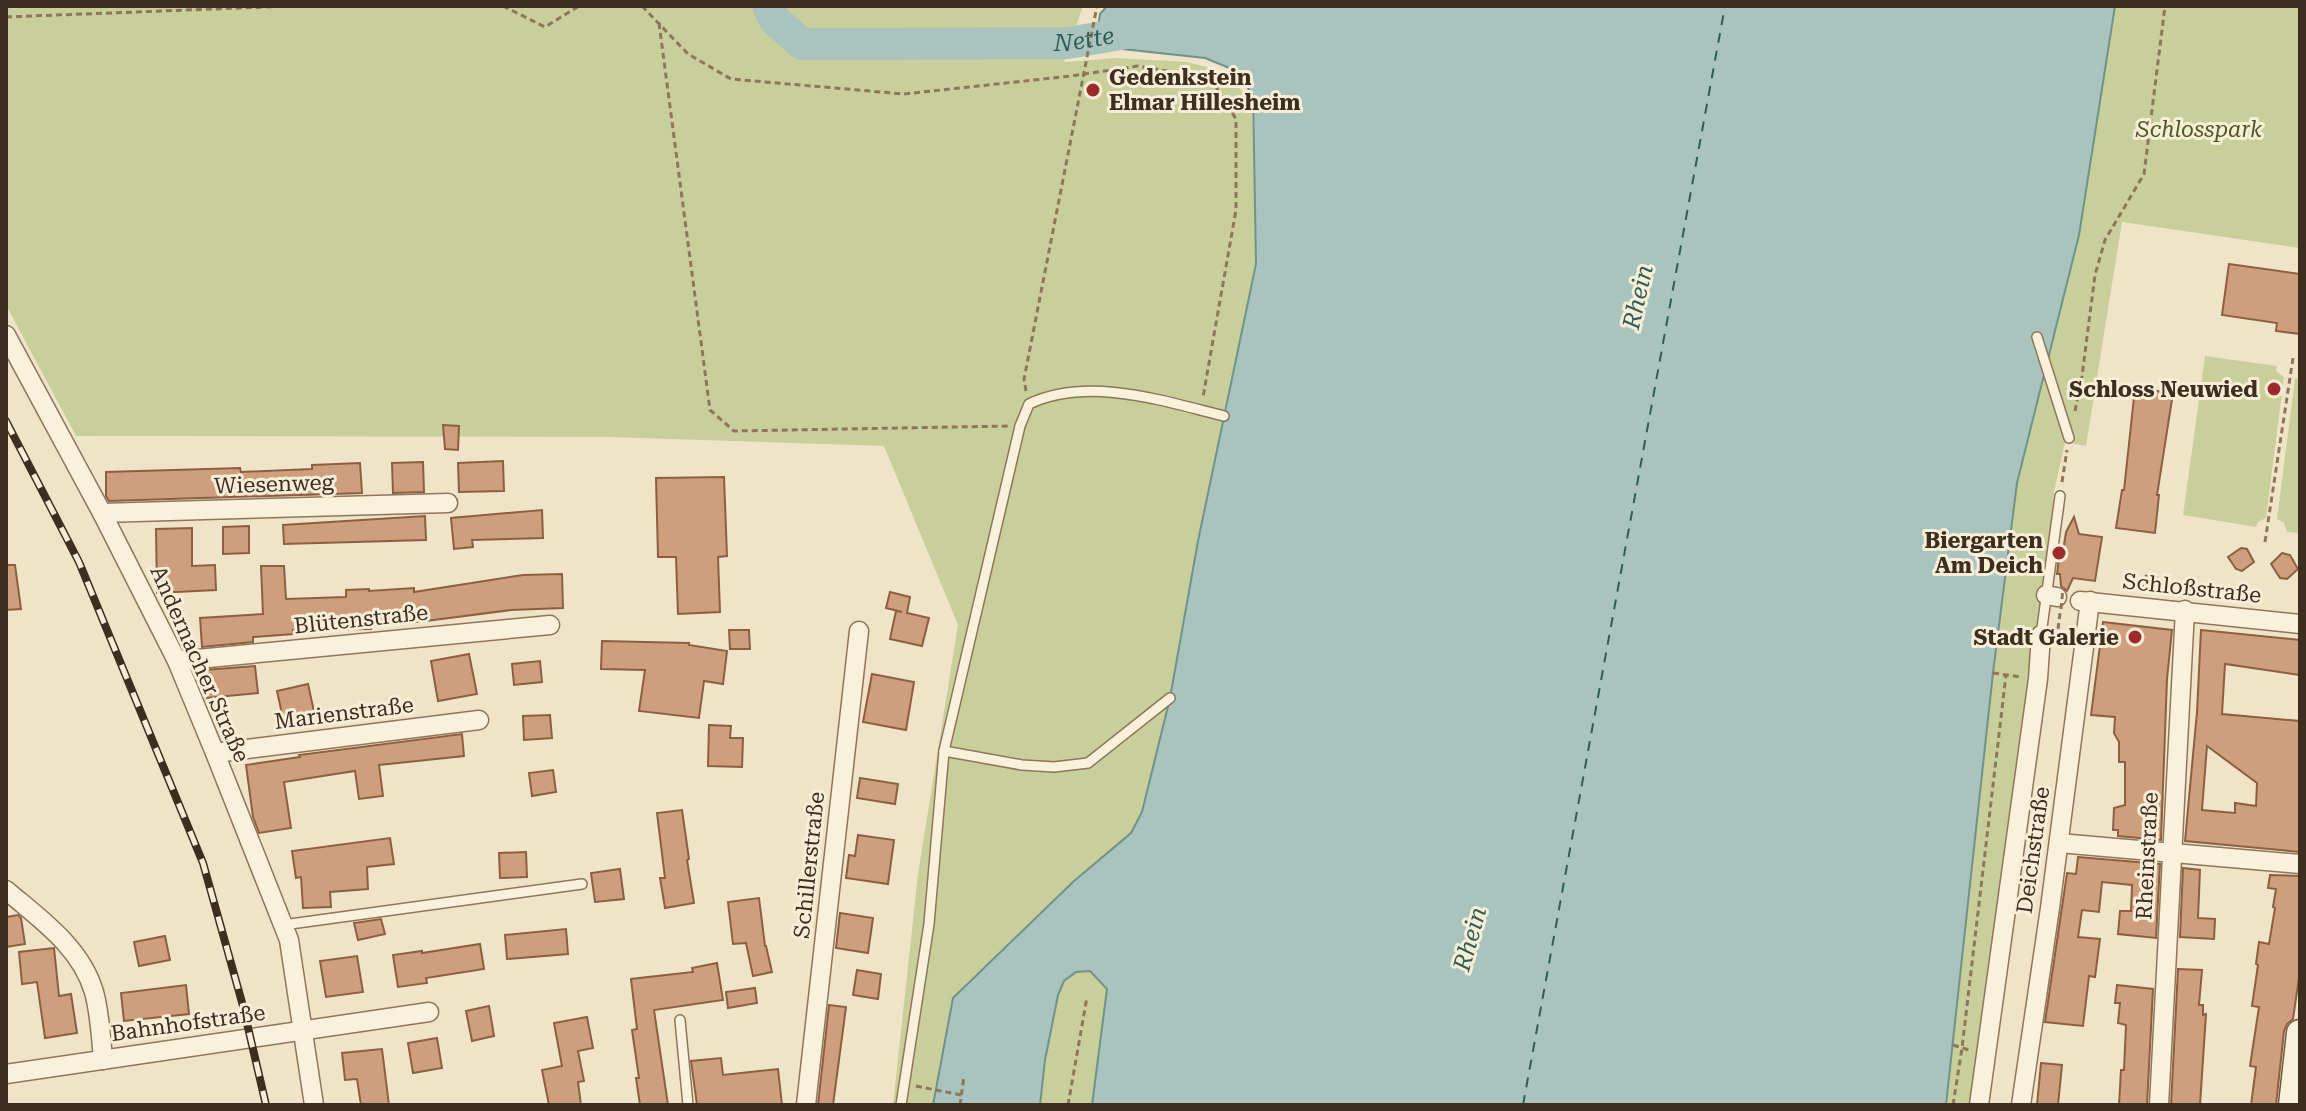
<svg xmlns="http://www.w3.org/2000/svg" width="2306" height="1111" font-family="'Roboto Serif',serif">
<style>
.green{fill:#c9cf9b}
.water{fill:#a9c4bc;stroke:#6f938a;stroke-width:2}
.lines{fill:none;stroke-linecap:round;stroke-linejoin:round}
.river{stroke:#a9c4bc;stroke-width:32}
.ferry{stroke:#2f5d5a;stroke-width:2;stroke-dasharray:10 8;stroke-linecap:butt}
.building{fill:#cf9f7d;stroke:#8d5f41;stroke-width:2;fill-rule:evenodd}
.lane-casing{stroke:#8d765c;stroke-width:12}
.street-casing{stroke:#8d765c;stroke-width:21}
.secondary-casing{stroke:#6f573f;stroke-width:29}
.path{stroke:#8d765c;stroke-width:3;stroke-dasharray:6 4;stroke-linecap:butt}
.lane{stroke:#faf1dc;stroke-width:9}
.street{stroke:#faf1dc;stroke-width:18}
.secondary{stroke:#faf1dc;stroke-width:26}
.rail-casing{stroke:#3d2e20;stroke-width:8}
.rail{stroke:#f7eed8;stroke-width:5;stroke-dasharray:15;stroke-linecap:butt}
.path-bridge{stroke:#8d765c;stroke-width:3;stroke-dasharray:6 4;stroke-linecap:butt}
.poi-dot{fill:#9e2a2b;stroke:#f7eed8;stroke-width:3}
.labels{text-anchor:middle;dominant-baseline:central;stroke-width:6;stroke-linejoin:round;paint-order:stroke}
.poi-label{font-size:22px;font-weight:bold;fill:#3d2e20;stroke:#f7eed8;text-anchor:end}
.park-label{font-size:22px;font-style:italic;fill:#4d5a26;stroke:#f7eed8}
.street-label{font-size:22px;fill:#3d2e20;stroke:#f7eed8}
.water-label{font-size:24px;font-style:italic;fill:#2f5d5a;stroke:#f7eed8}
</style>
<rect width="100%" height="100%" fill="#f0e4c8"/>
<g class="green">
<polygon points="6,6 1083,6 1064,62 1117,58 1186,62 1215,69 1235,82 1252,104 1256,263 1198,541 1170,698 1142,812 1131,833 1074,881 953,998 933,1105 893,1105 918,874 958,625 884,446 608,437 76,436 6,305"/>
<polygon points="2115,6 2300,6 2300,248 2122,222 2086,446 2065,442 2054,492 2034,685 1973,1105 1946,1105 1993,673 2017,483 2079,235"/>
<polygon points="2205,356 2277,366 2276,371 2284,377 2266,518 2258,522 2256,527 2183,515"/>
<polygon points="2300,378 2300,533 2287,532 2284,523 2277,519 2295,379"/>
<path d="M1083 970C1095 971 1100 979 1107 989L1092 1105H1040C1043 1078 1051 998 1066 979 1071 973 1076 971 1083 970Z"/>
</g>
<polygon class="water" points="1107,6 2115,6 2079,235 2017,483 1993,673 1946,1105 1092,1105 1107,989 1090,971 1076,972 1064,981 1058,995 1045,1060 1040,1105 933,1105 953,998 1074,881 1131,833 1142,812 1170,698 1198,541 1256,264 1253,94 1232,69 1205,58 1095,46 1100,14"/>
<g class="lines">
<path class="river" id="s1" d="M768 6 775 20 802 44 1068 43 1138 31"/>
<polyline class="ferry" points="1523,1105 1725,6"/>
</g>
<g class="building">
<polygon points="2229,264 2300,274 2300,334 2276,331 2277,323 2222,315"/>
<polygon points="2135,388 2173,393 2157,495 2159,495 2155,533 2116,528 2122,490 2124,490"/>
<polygon points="443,425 459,426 458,450 445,449"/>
<polygon points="503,461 504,491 459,492 458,463"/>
<polygon points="423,462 424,492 393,493 392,463"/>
<polygon points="360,463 362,493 109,501 106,496 106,472 240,468 241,472 312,469 312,465"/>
<polygon points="724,477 727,556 718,557 720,612 678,614 676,557 658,557 656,478"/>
<polygon points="542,510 543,538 472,540 473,547 454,549 451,518"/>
<polygon points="425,516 426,540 284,544 283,525"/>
<polygon points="2074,517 2079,534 2102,537 2095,581 2073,578 2067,591 2061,586 2060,574 2057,574 2059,558 2062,558 2066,532"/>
<polygon points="249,526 249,553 223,554 223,527"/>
<polygon points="192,528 192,566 215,565 216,590 157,593 156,529"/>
<polygon points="2241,548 2247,549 2254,562 2242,571 2236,569 2228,557"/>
<polygon points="2282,553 2290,555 2298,569 2287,579 2280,578 2271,564"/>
<polygon points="6,565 15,565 21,609 6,610"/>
<polygon points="261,566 284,566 286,599 346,597 346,590 369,589 369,591 414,588 414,592 523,575 562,574 563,608 511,610 426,621 371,625 371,629 293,630 293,634 253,637 253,642 202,647 200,618 263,614"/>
<polygon points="890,592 910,597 907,613 929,618 922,646 890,639 896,611 902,612 886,608"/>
<polygon points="2103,622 2172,630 2167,679 2161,840 2118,836 2118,830 2113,830 2114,808 2125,805 2125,762 2119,762 2119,742 2114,733 2115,717 2091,715"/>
<polygon points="729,630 749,630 750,649 730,649"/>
<path d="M2201 630 2300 640V675L2225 664 2222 714 2300 721V852L2185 841 2197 712ZM2207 746 2257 783 2256 806 2235 803V813L2202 810Z"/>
<polygon points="602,641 689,643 689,645 727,651 723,684 704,681 699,718 639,711 645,670 601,669"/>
<polygon points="469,654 477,694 438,701 431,661"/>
<polygon points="540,661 542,682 514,685 512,664"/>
<polygon points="255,666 258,693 207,698 204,670"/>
<polygon points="872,674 914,682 906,730 863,722"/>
<polygon points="308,684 315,716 284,723 277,691"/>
<polygon points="550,715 552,738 524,740 523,716"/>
<polygon points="709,725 731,726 730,738 743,738 742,767 708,766"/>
<polygon points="462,734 464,756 379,765 383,796 359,799 355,771 284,782 291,828 259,833 253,817 246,765 300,757 299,755"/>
<polygon points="553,770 556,792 532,796 529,773"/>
<polygon points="860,778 898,784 895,804 857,798"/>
<polygon points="682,810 689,859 687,860 694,903 665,908 660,878 665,878 657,813"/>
<polygon points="858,835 894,840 888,884 846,878 849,855 855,856"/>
<polygon points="390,838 394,864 367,867 368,889 330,892 331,907 303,908 301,877 296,878 292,851"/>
<polygon points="526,852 527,877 500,878 499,853"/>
<polygon points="2078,857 2160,864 2156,938 2118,934 2120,911 2131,911 2132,885 2102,882 2099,912 2082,910 2078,937 2100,939 2095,977 2089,976 2083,1026 2045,1022 2067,873 2076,874"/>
<polygon points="2183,868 2200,870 2198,918 2215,919 2214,939 2180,937"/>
<polygon points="620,869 624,899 595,902 591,873"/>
<polygon points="2270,875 2300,876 2300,971 2293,1019 2287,1024 2284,1031 2276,1105 2251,1105 2256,1067 2250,1066 2259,1007 2252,1006 2258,965 2256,964 2259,942 2269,944 2275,908 2273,907 2276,889 2268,888"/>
<polygon points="759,898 765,946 766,946 772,972 753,976 746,943 733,944 728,902"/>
<polygon points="840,913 873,918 868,953 836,948"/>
<polygon points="18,915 21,918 25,944 6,947 6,917"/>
<polygon points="381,919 385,934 358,940 354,923"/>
<polygon points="566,929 568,954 507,959 505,935"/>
<polygon points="165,936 170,960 139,966 134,942"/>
<polygon points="480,944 484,969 426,978 427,983 398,987 393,955 422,951 422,953"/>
<polygon points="54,948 59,996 71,994 77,1033 45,1038 37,982 22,984 19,952"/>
<polygon points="357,956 363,992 326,997 320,961"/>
<polygon points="717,963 723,1000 654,1010 668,1105 640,1105 636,1078 639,1078 632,1030 637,1029 631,979 693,972 692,968"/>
<polygon points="2178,969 2202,970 2199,1005 2203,1005 2203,1015 2206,1014 2200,1105 2171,1105"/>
<polygon points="857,970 881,974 878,999 853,995"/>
<polygon points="186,985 189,1014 124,1021 121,993"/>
<polygon points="2117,985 2153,989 2147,1105 2119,1105 2121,1070 2124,1070 2126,1025 2118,1023 2120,1003 2115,1003"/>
<polygon points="755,988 757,1003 728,1008 726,992"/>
<polygon points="829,1005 846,1007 833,1105 818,1105"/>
<polygon points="489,1006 494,1036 472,1041 466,1011"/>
<polygon points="587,1017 593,1048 578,1051 584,1081 578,1082 581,1105 549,1105 542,1070 562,1066 554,1023"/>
<polygon points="437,1038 442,1068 413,1073 408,1043"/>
<polygon points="382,1049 389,1105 361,1105 357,1079 345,1080 342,1053"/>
<polygon points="721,1058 723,1075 778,1069 782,1105 697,1105 691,1061"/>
<polygon points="2041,1063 2062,1065 2058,1105 2037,1105"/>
</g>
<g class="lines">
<g class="lane-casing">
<g id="lane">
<polyline points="2037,337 2069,438"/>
<polyline points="2041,635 2060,496"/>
<polyline points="944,751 1022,765 1054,767 1088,763 1170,698"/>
<polyline points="283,925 582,884"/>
<polyline points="680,1020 688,1105"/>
<path d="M901 1105 929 924 944 751 1020 426 1029 404C1089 376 1163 401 1224 416"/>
</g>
</g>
<g class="street-casing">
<g id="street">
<polyline points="6,335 102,513 177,661 215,753 289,940 314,1105"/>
<polyline points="102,513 448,503"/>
<polyline points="2046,595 2057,597"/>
<polyline points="2080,601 2300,624"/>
<polyline points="177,661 550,625"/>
<polyline points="215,753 479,720"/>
<polyline points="2059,843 2300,864"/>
<path d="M6 890C40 919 81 947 94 992 100 1014 101 1037 103 1060"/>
<polyline points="6,1074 429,1012"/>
<polyline points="806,1105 859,631"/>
<polyline points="1979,1105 2038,679 2041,635"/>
<polyline points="2021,1105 2050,908 2090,601"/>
<polyline points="2159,1105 2185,610"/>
</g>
</g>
<g class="secondary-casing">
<polyline id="secondary" points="2292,1105 2300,1033"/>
</g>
<g class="path">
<polyline points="503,6 545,27 579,6"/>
<polyline points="642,6 688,54 731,79 904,94 1071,76 1138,66 1211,79 1236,119 1236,210 1203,397"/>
<polyline points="6,17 292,6"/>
<polyline points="659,23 710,410 734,431 1009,426"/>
<polyline points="1026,391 1024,379 1097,6"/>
<polyline points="2075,411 2082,376 2095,275 2105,240 2144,174 2165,6"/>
<polyline points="2062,482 2067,450"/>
<polyline points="2265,542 2293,358"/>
<polyline points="2143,589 2146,576 2187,584 2186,594"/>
<polyline points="2058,629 2060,613"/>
<polyline points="1993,673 2021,677"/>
<polyline points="1953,1045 1969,1050"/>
<polyline points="916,1086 961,1095"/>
<polyline points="960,1105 964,1076"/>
<polyline points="1068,1105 1087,997"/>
<polyline points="1953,1105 1962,1048 2006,675"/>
</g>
<use href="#lane" class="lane"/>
<use href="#street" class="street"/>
<use href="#secondary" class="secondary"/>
<g class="rail-casing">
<polyline id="rail" points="6,421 79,562 203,863 243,1006 266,1105"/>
</g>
<use href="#rail" class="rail"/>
<polyline class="path-bridge" points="2061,609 2063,588"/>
</g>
<g class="poi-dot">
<circle cx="1093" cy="90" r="8"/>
<circle cx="2274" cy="389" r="8"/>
<circle cx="2059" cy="553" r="8"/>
<circle cx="2135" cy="637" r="8"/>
</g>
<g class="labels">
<g class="poi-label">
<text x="1109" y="77" text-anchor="start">Gedenkstein<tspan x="1109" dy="25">Elmar Hillesheim</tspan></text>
<text x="2258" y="389">Schloss Neuwied</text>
<text x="2043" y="540">Biergarten<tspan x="2043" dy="25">Am Deich</tspan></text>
<text x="2119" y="637">Stadt Galerie</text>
</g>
<g class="park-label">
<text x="2199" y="129">Schlosspark</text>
</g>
<g class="street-label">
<text transform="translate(274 484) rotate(-2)">Wiesenweg</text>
<text transform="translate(2192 588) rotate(6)">Schloßstraße</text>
<text transform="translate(361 619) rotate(-6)">Blütenstraße</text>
<text transform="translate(200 664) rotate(66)">Andernacher Straße</text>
<text transform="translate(344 713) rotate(-7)">Marienstraße</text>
<text transform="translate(2033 850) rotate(-82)">Deichstraße</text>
<text transform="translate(2147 856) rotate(-87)">Rheinstraße</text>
<text transform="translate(809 865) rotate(-84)">Schillerstraße</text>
<text transform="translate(188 1023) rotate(-8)">Bahnhofstraße</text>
</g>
<g class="water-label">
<text stroke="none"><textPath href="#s1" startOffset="334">Nette</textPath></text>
<text transform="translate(1638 297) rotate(-77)">Rhein</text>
<text transform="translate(1470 939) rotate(-74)">Rhein</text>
</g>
</g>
<rect width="2306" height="1111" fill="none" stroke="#3d2e20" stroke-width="16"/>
</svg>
